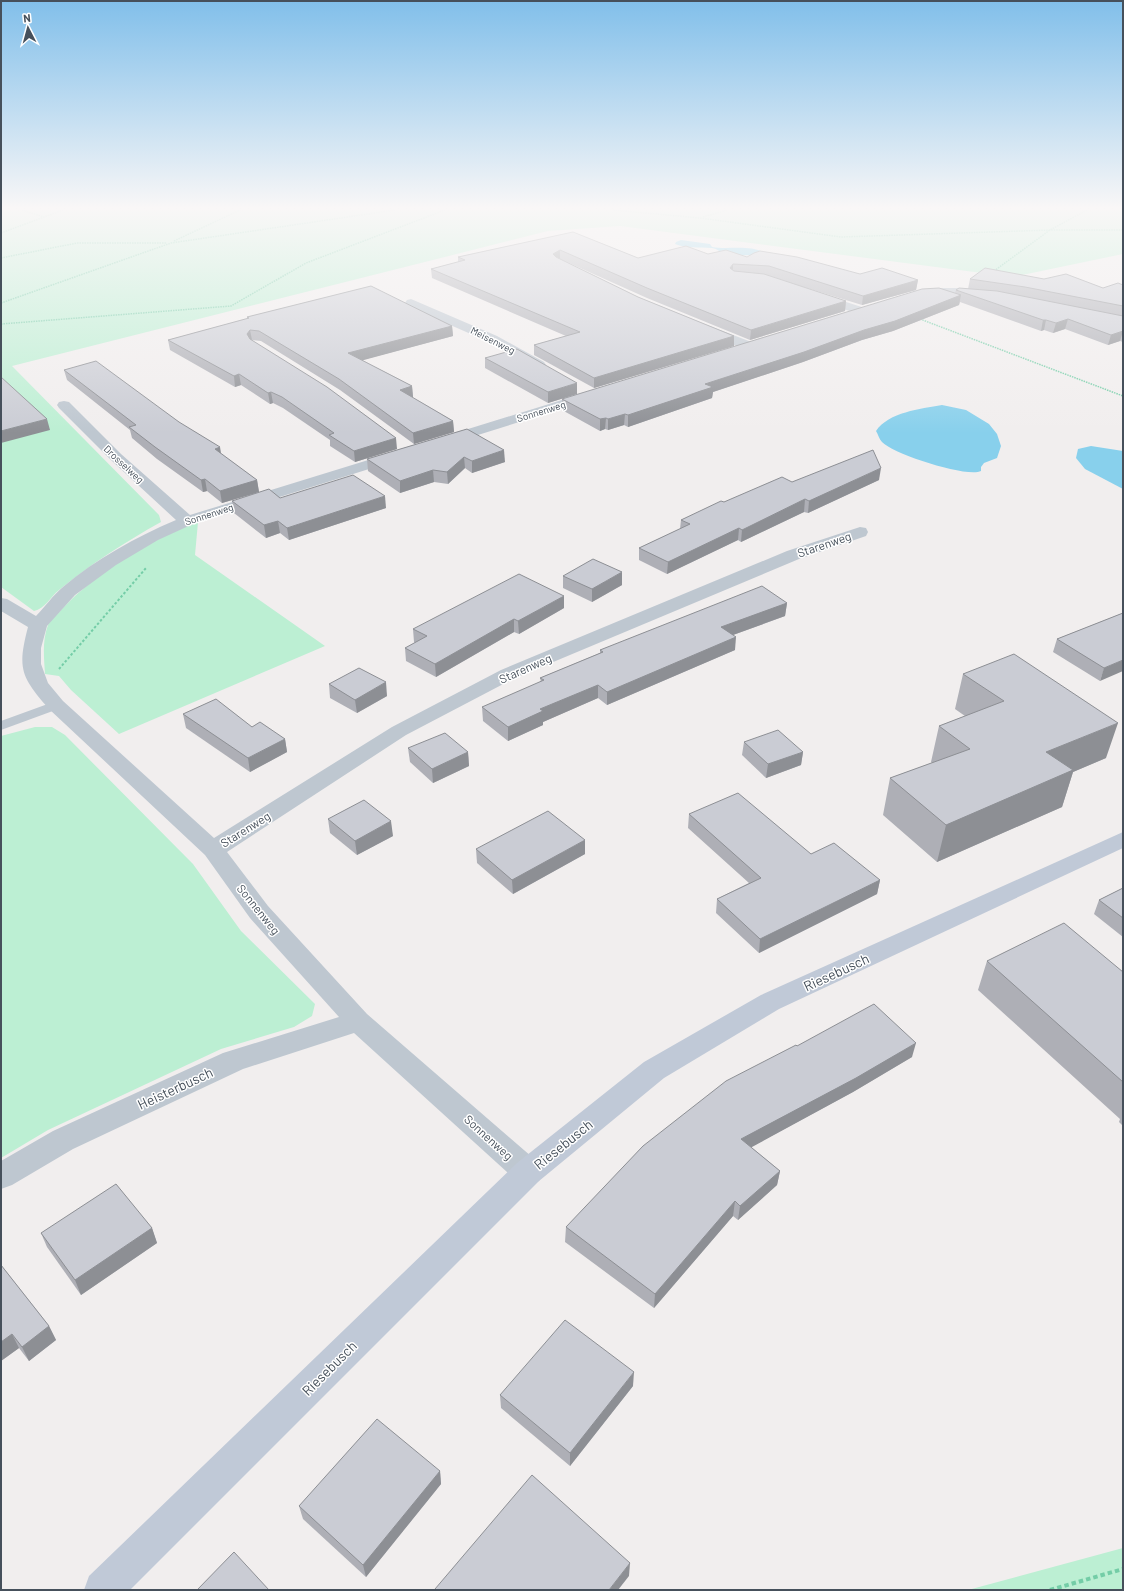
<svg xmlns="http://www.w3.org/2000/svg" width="1124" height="1591" font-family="Barlow,sans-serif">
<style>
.green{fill:#bcefd3}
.water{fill:#88d0ec}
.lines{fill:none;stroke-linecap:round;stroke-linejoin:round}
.path-far2{stroke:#74cda7;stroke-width:1.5;stroke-dasharray:1.5 1;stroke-linecap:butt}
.path-far1{stroke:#74cda7;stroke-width:2;stroke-dasharray:2.5 2;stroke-linecap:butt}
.path{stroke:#74cda7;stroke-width:4;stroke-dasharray:4.5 3;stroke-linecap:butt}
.service{fill:#bec7d0;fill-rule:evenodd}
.minor{fill:#bec7d0;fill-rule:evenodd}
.secondary{fill:#c0c9d7;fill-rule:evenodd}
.wall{fill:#aeafb6}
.shaded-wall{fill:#8d8f94}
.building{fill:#caccd4;stroke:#8d8f94}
.labels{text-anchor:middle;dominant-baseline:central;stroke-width:3;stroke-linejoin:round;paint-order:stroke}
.far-street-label{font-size:10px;fill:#46505b;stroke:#fff}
.street-label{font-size:12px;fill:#46505b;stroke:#fff}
.near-street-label{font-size:14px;fill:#46505b;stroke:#fff}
</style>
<rect width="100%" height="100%" fill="#f1eeee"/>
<g class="green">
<path d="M1 210H1123V254L1013 277 620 226 548 231 12 366 159 515 161 522C125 542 91 564 59 590 50 597 45 609 34 611L1 587Z"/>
<path d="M198 522 195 555 325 646 119 734 71 690 59 676 45 674C44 658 42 641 48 625 50 620 58 614 62 609 98 571 149 540 198 522Z"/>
<polygon points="35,727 52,727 65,735 193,864 241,931 315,1004 312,1016 294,1027 221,1049 48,1130 1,1158 1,736"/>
<polygon points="1123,1548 1123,1590 968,1590"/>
</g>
<g class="water">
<path d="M681 240 710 244 712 247C729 250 749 244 765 253 753 256 738 256 725 253 719 252 718 249 712 248 699 247 687 249 675 244L676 242Z"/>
<path d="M942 405 966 410 989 424 997 434 1001 446 997 458 984 463 981 467V471C967 478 893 454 882 442 879 439 878 434 876 431 889 412 920 409 942 405Z"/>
<polygon points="1091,446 1123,451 1123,489 1085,469 1076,458 1078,449"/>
</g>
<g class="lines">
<g class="path-far2">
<polyline points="22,210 44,217"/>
<polyline points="613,210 700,218 841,237 1050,230 1123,230"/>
<polyline points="703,217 727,210"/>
<polyline points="1,233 63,210"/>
<polyline points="174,241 240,210"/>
<polyline points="1,258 77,243 167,243"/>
<polyline points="994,271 1050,230 1087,210"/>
<polyline points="1,303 171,243 395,210"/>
<polyline points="920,319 1123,396"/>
<polyline points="1,324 231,306 306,263 445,210"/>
</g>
<polyline class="path-far1" points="59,669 146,568"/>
<polyline class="path" points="1050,1590 1123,1569"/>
<polygon class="service" points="56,701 61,702 63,705 61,708 1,730 1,721"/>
<g class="minor">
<path d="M935 288H960L989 293 991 295C986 301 960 295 952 295 943 295 916 300 912 294L918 291Z"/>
<polygon points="818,293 868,309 870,312 864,316 814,299 812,297 814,295"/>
<polygon points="411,299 497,336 544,362 546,365 544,368 534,368 489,342 407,306 405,303 407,300"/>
<polygon points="707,325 754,343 755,346 754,349 744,349 703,332 701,329"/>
<polygon points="591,391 596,392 598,395 596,398 449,444 439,444 437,441 439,438"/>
<path d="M64 401 69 402 121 454 190 515 391 453H401L404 456 401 459 193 524 158 540 116 565 75 595 47 626 41 648V664L48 683 63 701 214 838 392 727 501 670 787 551 860 527 866 528 868 532 866 536 799 559 515 678 406 735 227 852 268 906 367 1014 539 1163 543 1172 539 1181 528 1185 517 1181 354 1033 243 1069 73 1149 12 1185 1 1189V1161L53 1131 223 1053 339 1017 250 918 205 855 49 709C21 677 17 669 28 627L1 611V598L7 599 36 616C45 607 53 595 63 587 96 559 136 537 176 520L111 460 59 408 57 405 59 402Z"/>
</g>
<polygon class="secondary" points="1123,832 1123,848 779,1009 664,1078 539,1181 130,1590 84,1590 89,1576 517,1163 644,1062 761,995"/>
</g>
<g class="wall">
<polygon points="573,232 638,258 708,254 747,257 860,274 918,280 916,290 862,305 768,276 846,301 845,311 750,340 647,298 560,259 638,297 734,336 734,346 594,388 534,355 534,345 566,336 432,278 431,269 458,262 458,257"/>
<polygon points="970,279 1044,279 1103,288 1123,285 1123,342 1120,341 1108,345 1065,329 1053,333 1044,330 1041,331 960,302 959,305 893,331 862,340 803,362 713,392 712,398 628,427 624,425 608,430 605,429 600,431 562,410 562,399 955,293 956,290 968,289"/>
<polygon points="247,317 452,326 453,336 362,360 412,386 413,397 412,397 453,421 454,432 414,444 340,390 261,341 252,340 397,449 355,462 330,446 330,440 283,408 273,403 270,404 241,385 235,387 170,350 168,340 247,319"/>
<polygon points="485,358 577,394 548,403 485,368"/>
<polygon points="64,370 221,454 257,480 259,492 222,503 207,491 203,492 157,459 132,438 130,430 67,380"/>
<polygon points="467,429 505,462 472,473 465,468 448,484 434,482 400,493 368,471 367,459"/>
<polygon points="879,480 808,513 804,512 741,542 738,540 667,574 639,560 639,548 680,529 681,520 724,502 792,482"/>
<polygon points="280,498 386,508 289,540 280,533 266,538 234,513 232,501"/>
<polygon points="563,576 622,585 592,602 563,588"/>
<polygon points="787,603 785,616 733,635 735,650 607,705 598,698 543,722 543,725 508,741 483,721 482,707 541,682 540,678 600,653 600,650"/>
<polygon points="564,608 519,634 514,632 436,677 406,661 405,648 415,643 414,642 413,629"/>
<polygon points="1123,613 1100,681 1053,652 1057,639"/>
<polygon points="963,674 1106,758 1073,772 1062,807 937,862 883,815 890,778 932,763 931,762 939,726 965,716 955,709"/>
<polygon points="329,684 387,696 357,713 330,698"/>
<polygon points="183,714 252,727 285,739 287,752 250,772 186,728"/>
<polygon points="744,742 803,752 801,765 766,778 742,755"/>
<polygon points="408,748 468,752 469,766 433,783 410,762"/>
<polygon points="689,814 811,854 880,880 877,894 759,953 716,913 717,899 749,883 688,828"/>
<polygon points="328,819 393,836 357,855 330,833"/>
<polygon points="476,849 585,854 513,894 477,863"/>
<polygon points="1123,888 1123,937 1094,914 1099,900"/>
<polygon points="987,961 1123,972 1123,1126 1119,1122 1120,1119 978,990"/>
<polygon points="797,1046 912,1057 853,1092 751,1147 780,1171 777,1185 738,1220 733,1216 654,1308 565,1242 566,1227"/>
<polygon points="152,1228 157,1243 81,1295 47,1247 41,1233"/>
<polygon points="1,1265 49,1326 56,1340 29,1361 19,1348 1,1361"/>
<polygon points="633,1386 570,1466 501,1408 500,1395"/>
<polygon points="440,1471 441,1484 366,1577 303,1519 299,1506"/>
</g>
<g class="shaded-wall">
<polygon points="560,250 560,259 554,263 553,254"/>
<polygon points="733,264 733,274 730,268"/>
<polygon points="918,280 916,290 862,305 863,296"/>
<polygon points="961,295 959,305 893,331 862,340 803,362 713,392 712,398 628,427 628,415 705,384 864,330"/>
<polygon points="846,301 845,311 750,340 751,330"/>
<polygon points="1068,319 1065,329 1053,333 1056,323"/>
<polygon points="1043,320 1046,320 1044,330 1041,331"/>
<polygon points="452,326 453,336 349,364 348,353"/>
<polygon points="250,330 252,340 249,344 247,334"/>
<polygon points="1123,331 1120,341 1108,345 1111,335"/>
<polygon points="734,336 734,346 594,388 594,378"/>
<polygon points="239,374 241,385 235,387 234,376"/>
<polygon points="577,383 577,394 548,403 548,392"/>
<polygon points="412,386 413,397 401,401 400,390"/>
<polygon points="271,392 273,403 270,404 268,393"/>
<polygon points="625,414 624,425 608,430 608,419"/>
<polygon points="606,418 605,429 600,431 600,419"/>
<polygon points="47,419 50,430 1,443 1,431"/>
<polygon points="453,421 454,432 414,444 413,433"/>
<polygon points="396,438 397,449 355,462 354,451"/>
<polygon points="220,447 222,459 215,449"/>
<polygon points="504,450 505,462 472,473 472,461"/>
<polygon points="464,457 465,468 448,484 447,472"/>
<polygon points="881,468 879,480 808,513 809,501"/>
<polygon points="433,470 434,482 400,493 400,481"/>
<polygon points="205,479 207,491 203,492 201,480"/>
<polygon points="257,480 259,492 222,503 220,491"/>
<polygon points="385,496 386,508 289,540 287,528"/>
<polygon points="805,499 804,512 741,542 742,530"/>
<polygon points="278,521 280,533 266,538 264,525"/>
<polygon points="739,528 738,540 667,574 668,562"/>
<polygon points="622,572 622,585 592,602 592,589"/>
<polygon points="564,596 564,608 519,634 518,621"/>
<polygon points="787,603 785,616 719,640 721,627"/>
<polygon points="514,619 514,632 436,677 435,664"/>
<polygon points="736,637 735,650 607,705 607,692"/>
<polygon points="1123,660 1123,671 1100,681 1104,668"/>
<polygon points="386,682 387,696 357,713 355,700"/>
<polygon points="598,685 598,698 543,722 543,725 508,741 508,727 540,709"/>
<polygon points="1118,723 1106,758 1073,772 1062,807 937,862 946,825 1046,752"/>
<polygon points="285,739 287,752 250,772 248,758"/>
<polygon points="468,752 469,766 433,783 432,769"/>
<polygon points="803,752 801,765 766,778 768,764"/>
<polygon points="391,821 393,836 357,855 355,841"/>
<polygon points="585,840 585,854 513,894 512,880"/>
<polygon points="880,880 877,894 759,953 760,939"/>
<polygon points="916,1043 912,1057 853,1092 739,1154 741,1139"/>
<polygon points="780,1171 777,1185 738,1220 740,1206"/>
<polygon points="735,1201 733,1216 654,1308 655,1294"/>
<polygon points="152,1228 157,1243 81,1295 75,1280"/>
<polygon points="49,1326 56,1340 29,1361 22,1347"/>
<polygon points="12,1334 19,1348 1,1361 1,1342"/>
<polygon points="634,1372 633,1386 570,1466 570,1453"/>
<polygon points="440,1471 441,1484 366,1577 363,1565"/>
<polygon points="630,1563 629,1576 618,1590 609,1590"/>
</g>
<g class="building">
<polygon points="573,232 638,258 686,246 708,254 726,250 747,257 754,253 760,251 797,257 860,274 882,268 918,280 863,296 769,266 733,264 730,268 734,271 764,274 846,301 751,330 647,288 560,250 553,254 556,257 638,297 734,336 594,378 534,345 580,332 431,269 465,260 458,257"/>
<polygon points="985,268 1044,279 1066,274 1103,288 1118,283 1123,285 1123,306 1025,287 970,279"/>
<polygon points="371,286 452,326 348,353 412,386 400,390 453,421 413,433 339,379 259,331 250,330 247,334 250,339 327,387 396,438 354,451 329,435 334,433 282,397 271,392 268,393 239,374 234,376 168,340 249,318 247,317"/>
<polygon points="939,288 961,295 895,321 864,330 804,352 705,384 713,387 628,415 625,414 608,419 606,418 600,419 562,399 922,289"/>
<polygon points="959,288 997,291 1123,316 1123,331 1111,335 1068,319 1056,323 1046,320 1043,320 956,290"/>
<polygon points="517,349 577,383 548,392 485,358"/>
<polygon points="96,361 179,422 220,447 215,449 257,480 220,491 205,479 201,480 155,447 129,427 136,425 64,370"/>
<polygon points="1,377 47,419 1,431"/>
<polygon points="467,429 504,450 472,461 464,457 447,472 433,470 400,481 367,459"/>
<polygon points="873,450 881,468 809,501 805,499 742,530 739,528 668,562 639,548 690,524 681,520 721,501 724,502 782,477 792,482"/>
<polygon points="353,475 385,496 287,528 278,521 264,525 232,501 269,489 280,498"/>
<polygon points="593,559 622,572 592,589 563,576"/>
<polygon points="519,574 564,596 518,621 514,619 435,664 405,648 427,636 413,629"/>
<polygon points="762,586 787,603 721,627 736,637 607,692 598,685 540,709 543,711 508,727 482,707 544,680 540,678 603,652 600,650"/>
<polygon points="1123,613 1123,660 1104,668 1057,639"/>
<polygon points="1014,654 1118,723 1046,752 1073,770 946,825 890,778 970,749 939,726 1004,701 963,674"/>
<polygon points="359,668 386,682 355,700 329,684"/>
<polygon points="216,699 252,727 260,722 285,739 248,758 183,714"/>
<polygon points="778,730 803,752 768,764 744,742"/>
<polygon points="445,733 468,752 432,769 408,748"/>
<polygon points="738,793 811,854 834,843 880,880 760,939 717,899 761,878 689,814"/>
<polygon points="364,800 391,821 355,841 328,819"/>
<polygon points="548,811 585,840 512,880 476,849"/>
<polygon points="1123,888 1123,918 1099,900"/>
<polygon points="1064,923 1123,972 1123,1082 987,961"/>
<polygon points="874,1004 916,1043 856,1078 741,1139 780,1171 740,1206 735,1201 655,1294 566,1227 643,1146 726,1081 796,1045 797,1046"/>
<polygon points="116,1184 152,1228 75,1280 41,1233"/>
<polygon points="1,1265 49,1326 22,1347 12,1334 1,1342"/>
<polygon points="565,1320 634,1372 570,1453 500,1395"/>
<polygon points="377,1419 440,1471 363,1565 299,1506"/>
<polygon points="532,1475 630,1563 609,1590 437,1590 435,1589"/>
<polygon points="234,1552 269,1590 197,1590"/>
</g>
<linearGradient id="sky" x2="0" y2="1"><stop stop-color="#81bfea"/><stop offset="0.48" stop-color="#f9f7f7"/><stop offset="1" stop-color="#f9f7f7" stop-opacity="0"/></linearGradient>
<rect width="1124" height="433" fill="url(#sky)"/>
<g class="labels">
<g class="far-street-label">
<text transform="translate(493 340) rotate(27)">Meisenweg</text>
<text transform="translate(541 411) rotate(-17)">Sonnenweg</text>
<text transform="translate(124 464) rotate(43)">Drosselweg</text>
<text transform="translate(209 514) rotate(-18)">Sonnenweg</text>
</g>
<g class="street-label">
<text transform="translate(824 544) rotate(-19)">Starenweg</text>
<text transform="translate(525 668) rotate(-24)">Starenweg</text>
<text transform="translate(245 829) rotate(-32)">Starenweg</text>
<text transform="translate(259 909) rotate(51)">Sonnenweg</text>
<text transform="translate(489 1137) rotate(42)">Sonnenweg</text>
</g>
<g class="near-street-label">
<text transform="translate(836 972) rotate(-25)">Riesebusch</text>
<text transform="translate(175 1088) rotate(-25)">Heisterbusch</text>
<text transform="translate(563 1144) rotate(-39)">Riesebusch</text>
<text transform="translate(329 1368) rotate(-45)">Riesebusch</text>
</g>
</g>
<rect width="1124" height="1591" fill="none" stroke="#46505b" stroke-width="4"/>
<g transform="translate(28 28) rotate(354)" stroke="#ffffff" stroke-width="3" paint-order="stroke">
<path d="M0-3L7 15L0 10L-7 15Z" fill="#46505b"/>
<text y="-6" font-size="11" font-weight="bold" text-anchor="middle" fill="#46505b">N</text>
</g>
</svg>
